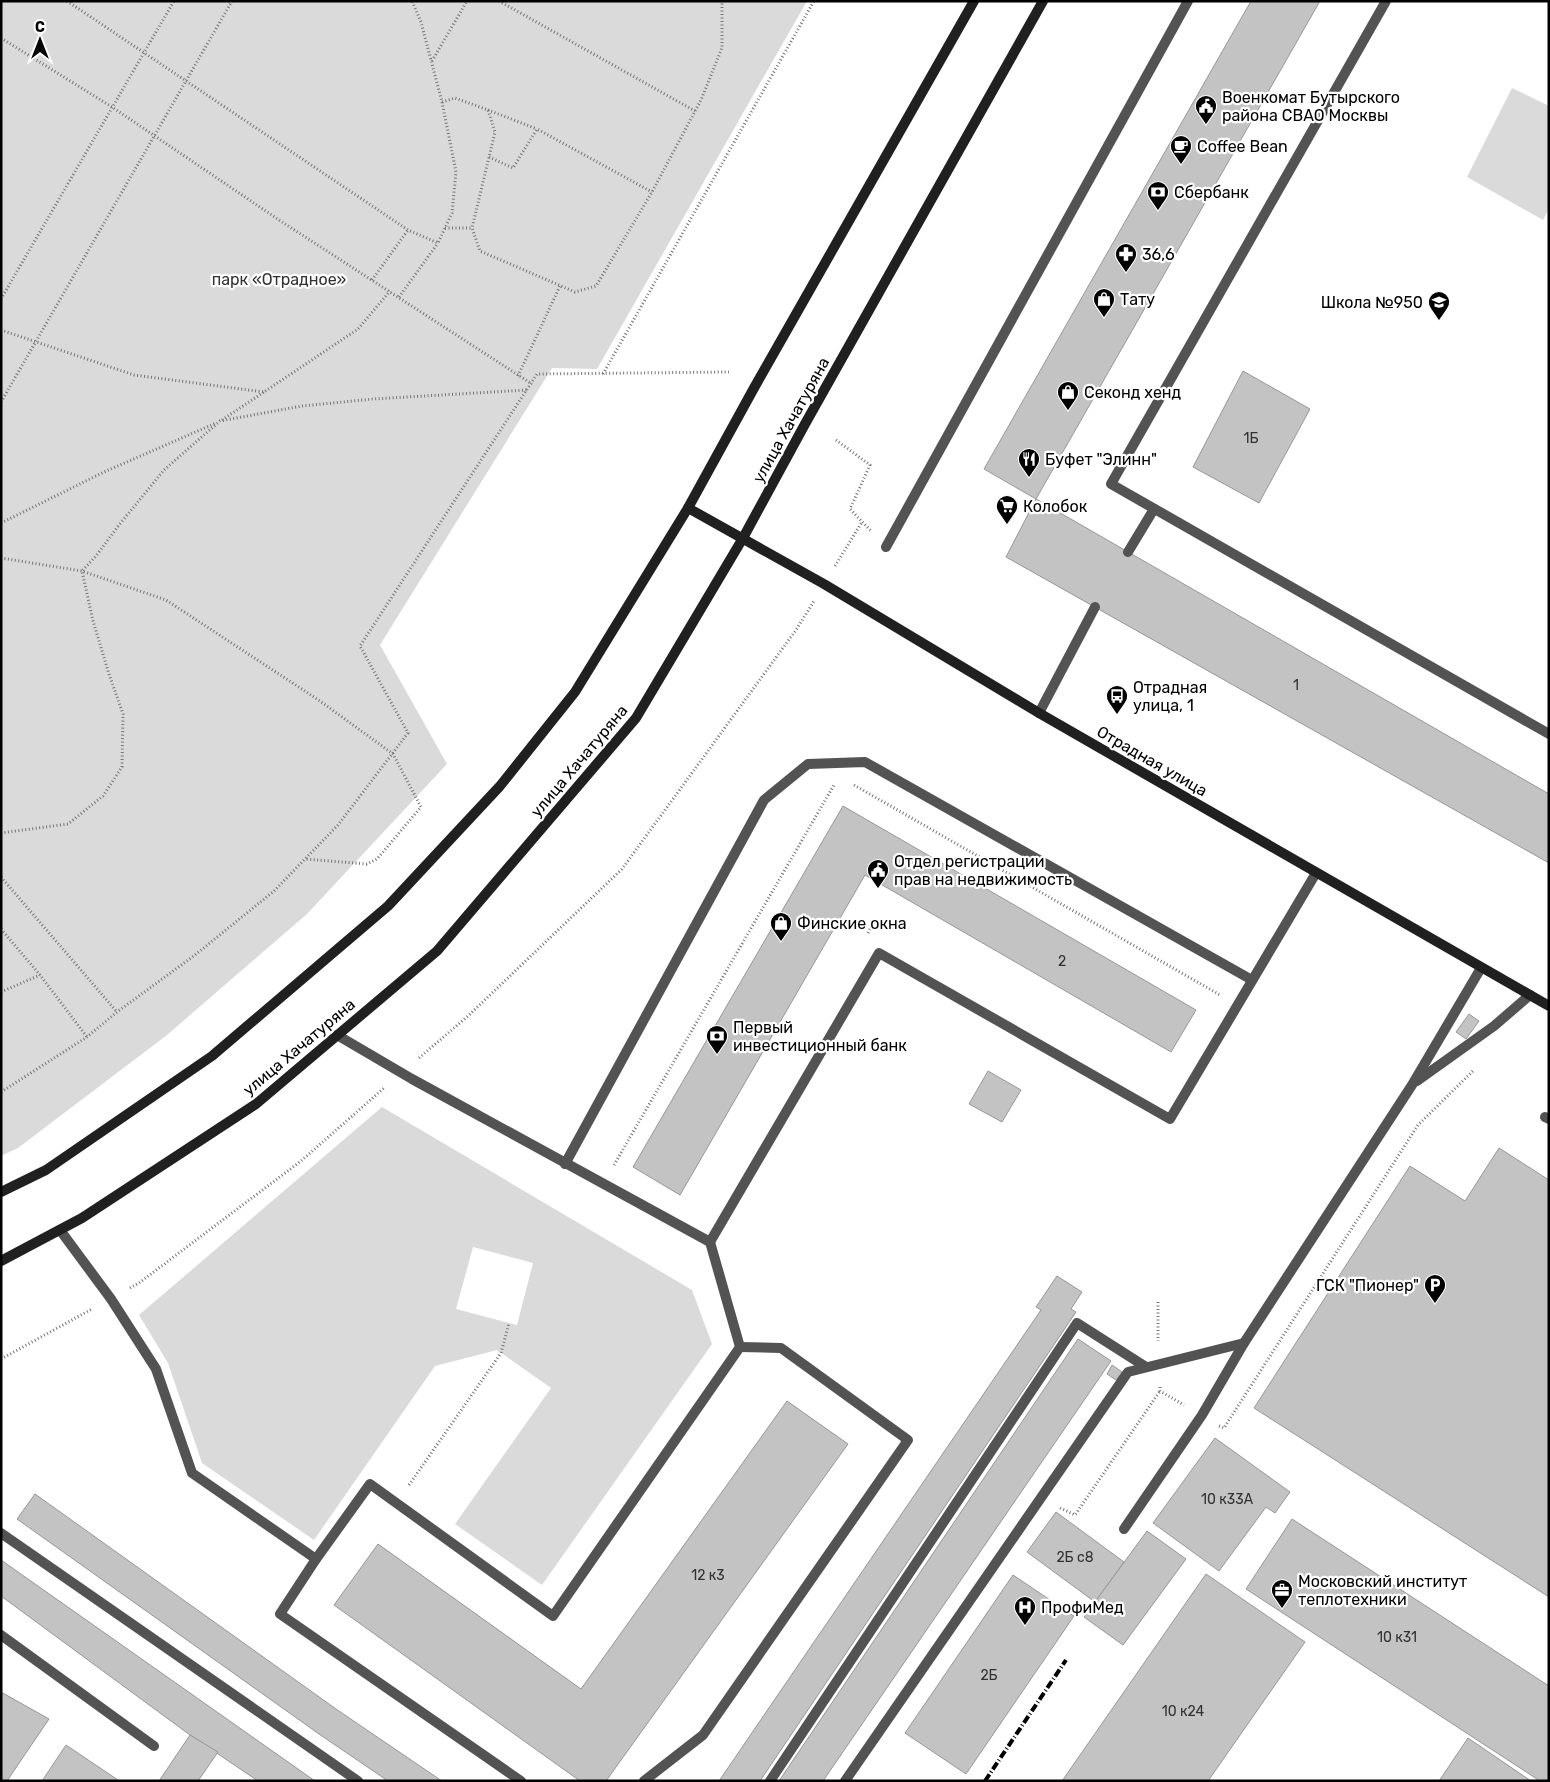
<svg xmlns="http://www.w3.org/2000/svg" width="1550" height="1782" font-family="Rubik,sans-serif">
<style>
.green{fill:#dadada;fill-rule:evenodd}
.building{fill:#c3c3c3;stroke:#979797}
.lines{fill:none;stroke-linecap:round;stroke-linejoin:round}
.path{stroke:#757575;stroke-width:3;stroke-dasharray:1 2.5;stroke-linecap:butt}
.lane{stroke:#535353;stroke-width:10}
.secondary{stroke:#202020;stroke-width:10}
.rail{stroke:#000;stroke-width:4;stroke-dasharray:8 2.5 1 2.5;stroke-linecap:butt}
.labels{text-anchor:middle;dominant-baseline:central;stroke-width:4.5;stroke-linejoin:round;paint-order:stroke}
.number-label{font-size:14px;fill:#313131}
.poi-label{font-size:16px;fill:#000;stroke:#fff;text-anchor:start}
.park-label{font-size:16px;fill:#313131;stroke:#fff}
.street-label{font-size:16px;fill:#000;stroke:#fff}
</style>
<rect width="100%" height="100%" fill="#fff"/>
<g class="green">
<polygon points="1,1 807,1 597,369 552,368 380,645 447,764 307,914 167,1035 18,1148 1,1156"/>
<polygon points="1512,88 1549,106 1549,209 1543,220 1467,177"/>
<path d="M382 1107 692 1290 712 1344 542 1585 455 1524 551 1388 497 1350 435 1366 314 1540 202 1463 168 1363 139 1315ZM473 1247 533 1263 517 1325 456 1309Z"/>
</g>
<g class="building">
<polygon points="1251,1 1320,1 1036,499 984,469"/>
<polygon points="1243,371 1310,409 1259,503 1193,467"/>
<polygon points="1036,499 1549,794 1549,863 1006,557"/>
<polygon points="843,806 1196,1010 1171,1052 865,875 680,1195 633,1167"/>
<polygon points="1469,1014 1479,1021 1466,1039 1456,1032"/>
<polygon points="988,1071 1021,1090 1002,1122 969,1104"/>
<polygon points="1499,1148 1549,1180 1549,1597 1254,1408 1410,1166 1465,1201"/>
<polygon points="1057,1276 1082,1292 1071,1309 1076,1312 760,1781 719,1781 1041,1310 1036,1307"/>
<polygon points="1078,1339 1111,1361 823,1781 779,1781"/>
<polygon points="1112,1365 1122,1372 1116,1380 1107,1374"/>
<polygon points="787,1401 848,1444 606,1781 580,1781 334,1605 378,1544 581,1689"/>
<polygon points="1215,1438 1290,1492 1275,1513 1266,1507 1219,1571 1153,1523"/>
<polygon points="35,1494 336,1709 442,1781 388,1781 319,1734 17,1519"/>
<polygon points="1056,1512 1124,1562 1095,1602 1027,1552"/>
<polygon points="1292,1519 1549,1686 1549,1781 1540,1781 1246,1589"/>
<polygon points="1147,1531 1186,1559 1123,1645 1084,1617"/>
<polygon points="1,1560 315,1781 258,1781 190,1735 1,1596"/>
<polygon points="1206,1574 1305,1642 1208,1781 1062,1781"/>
<polygon points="1013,1575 1074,1616 966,1774 905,1733"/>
<polygon points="1,1692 49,1719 7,1781 1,1781"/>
<polygon points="190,1735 218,1752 198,1781 159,1781"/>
<polygon points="1468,1738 1531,1781 1439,1781"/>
<polygon points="66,1745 118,1780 117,1781 42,1781"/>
</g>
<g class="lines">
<g class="path">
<polyline points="67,1 408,230 438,243 452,213 456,172 442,102 421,22 412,1"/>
<polyline points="499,1 695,111"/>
<polyline points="1,38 112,107 279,220 532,384"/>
<polyline points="432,61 467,1"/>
<polyline points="442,102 455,98 488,110 495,132 472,228 480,251 575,292 596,286 652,192 701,100 722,48 722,1"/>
<polyline points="488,110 537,129"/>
<polyline points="489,157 513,168 537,129 652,192"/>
<polyline points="445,228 472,228"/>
<polyline points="372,280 408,230"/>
<polyline points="399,297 438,243"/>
<polyline points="1,299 174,1"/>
<polyline points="1,330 134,375 264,392 358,329 390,291"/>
<polyline points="603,374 814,1"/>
<polyline points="518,376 560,286"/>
<polyline points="1,402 232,1"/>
<polyline points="222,420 264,392"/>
<polyline points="836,440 870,465 850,509 871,531"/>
<polyline points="1,523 104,472 216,423"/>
<polyline points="1,558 82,571 166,600 320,701 393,754 421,807 377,859 367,864 305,859"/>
<polyline points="835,566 862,522"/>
<polyline points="854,785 1220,995"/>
<polyline points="1,833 68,824 103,796 122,767 123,714 109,674 93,621 82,571 96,556 119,525 164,470 220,421 302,406 373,399 527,390"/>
<polyline points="1,877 117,1012"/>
<polyline points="1,929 40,975 87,1037"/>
<polyline points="868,933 871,927 877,930"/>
<polyline points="1,992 40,975"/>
<polyline points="419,1058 468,1016 622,869 796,630 814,601"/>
<polyline points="1,1092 87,1037 117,1012 195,955 274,891 338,825 408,733 360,646 537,374 729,372"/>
<polyline points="614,1165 834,785"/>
<polyline points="130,1288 139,1283 301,1161 384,1088"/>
<polyline points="1158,1302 1158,1341"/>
<polyline points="1,1359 92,1309"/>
<polyline points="1160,1387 1160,1391 1184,1405"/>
<polyline points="1219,1426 1224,1428 1418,1125 1474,1070"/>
<polyline points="409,1485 501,1353 509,1323"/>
<polyline points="1060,1508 1075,1515 1160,1391"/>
</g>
<g class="lane">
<polyline points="1386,1 1111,484 1549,734"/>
<polyline points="886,547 1188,1"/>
<polyline points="1128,552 1154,509"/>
<polyline points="1039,713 1095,607"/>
<polyline points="337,1035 412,1079 710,1242 879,953 1170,1119 1316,873"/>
<polyline points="1417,1081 1494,1026 1530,995"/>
<polyline points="1545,1117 1549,1119"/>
<polyline points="565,1164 764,800 808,764 865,762 1252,980"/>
<polyline points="60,1230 111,1299 156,1369 192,1473 316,1559"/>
<polyline points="1124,1529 1202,1415 1244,1343 1412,1085 1481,968"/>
<polyline points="1,1533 358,1781"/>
<polyline points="1,1635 154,1746"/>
<polyline points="521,1781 280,1614 316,1559 370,1484 553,1616 740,1347 710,1242"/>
<polyline points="644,1781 703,1735 908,1440 781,1348 740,1347"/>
<polyline points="770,1781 1077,1323 1146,1367"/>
<polyline points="845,1781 1128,1372 1244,1343"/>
</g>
<g class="secondary">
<polyline points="688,508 824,584 1039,713 1549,1006"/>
<polyline points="1,1192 46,1170 212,1056 388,906 500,786 575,692 688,508 754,388 974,1"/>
<polyline points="1,1261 82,1218 256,1104 437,951 636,718 743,538 805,424 1043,1"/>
</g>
<polyline class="rail" points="985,1781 1066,1660"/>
</g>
<defs>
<g id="civic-pin" transform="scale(1.125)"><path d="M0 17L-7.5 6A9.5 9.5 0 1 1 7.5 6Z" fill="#000" stroke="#fff"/><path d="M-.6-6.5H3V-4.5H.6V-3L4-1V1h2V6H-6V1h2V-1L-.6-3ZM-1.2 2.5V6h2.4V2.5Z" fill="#fff"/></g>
<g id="cafe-pin" transform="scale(1.125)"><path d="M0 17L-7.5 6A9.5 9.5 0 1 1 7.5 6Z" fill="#000" stroke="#fff"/><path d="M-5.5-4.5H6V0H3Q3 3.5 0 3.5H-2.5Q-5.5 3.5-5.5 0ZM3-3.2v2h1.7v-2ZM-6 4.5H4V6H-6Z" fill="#fff"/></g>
<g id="bank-pin" transform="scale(1.125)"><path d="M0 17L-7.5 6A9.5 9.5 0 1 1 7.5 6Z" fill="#000" stroke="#fff"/><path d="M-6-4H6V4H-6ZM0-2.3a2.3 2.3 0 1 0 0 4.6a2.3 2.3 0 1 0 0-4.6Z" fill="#fff"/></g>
<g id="pharmacy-pin" transform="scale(1.125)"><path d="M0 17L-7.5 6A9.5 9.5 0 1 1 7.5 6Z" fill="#000" stroke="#fff"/><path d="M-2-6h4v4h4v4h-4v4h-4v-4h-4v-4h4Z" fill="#fff"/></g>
<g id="shop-pin" transform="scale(1.125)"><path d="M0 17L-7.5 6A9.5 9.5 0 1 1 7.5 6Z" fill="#000" stroke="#fff"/><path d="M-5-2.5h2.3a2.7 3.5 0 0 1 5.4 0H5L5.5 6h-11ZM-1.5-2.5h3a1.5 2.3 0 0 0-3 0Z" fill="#fff"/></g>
<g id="school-pin" transform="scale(1.125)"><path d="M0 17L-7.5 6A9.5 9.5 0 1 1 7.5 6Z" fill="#000" stroke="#fff"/><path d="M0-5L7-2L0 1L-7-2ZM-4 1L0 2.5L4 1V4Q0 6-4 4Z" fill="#fff"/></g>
<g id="restaurant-pin" transform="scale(1.125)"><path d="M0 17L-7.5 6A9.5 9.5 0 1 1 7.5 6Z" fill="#000" stroke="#fff"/><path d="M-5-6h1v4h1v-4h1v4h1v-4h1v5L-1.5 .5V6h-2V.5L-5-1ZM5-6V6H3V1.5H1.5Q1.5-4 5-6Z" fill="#fff"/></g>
<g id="supermarket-pin" transform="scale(1.125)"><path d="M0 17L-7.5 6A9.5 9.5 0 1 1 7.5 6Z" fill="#000" stroke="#fff"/><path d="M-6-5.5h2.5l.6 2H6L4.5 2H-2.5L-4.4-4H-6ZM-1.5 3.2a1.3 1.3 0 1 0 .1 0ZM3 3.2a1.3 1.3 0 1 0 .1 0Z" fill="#fff"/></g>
<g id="bus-pin" transform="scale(1.125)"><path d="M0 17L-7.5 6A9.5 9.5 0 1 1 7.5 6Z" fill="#000" stroke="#fff"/><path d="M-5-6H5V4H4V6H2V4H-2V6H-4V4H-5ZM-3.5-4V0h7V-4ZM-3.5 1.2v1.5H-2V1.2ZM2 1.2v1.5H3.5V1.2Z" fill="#fff"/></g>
<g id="parking-pin" transform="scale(1.125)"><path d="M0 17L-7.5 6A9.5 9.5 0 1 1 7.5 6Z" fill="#000" stroke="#fff"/><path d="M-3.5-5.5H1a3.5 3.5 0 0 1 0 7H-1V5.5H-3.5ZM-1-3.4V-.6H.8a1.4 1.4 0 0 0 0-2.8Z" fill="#fff"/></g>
<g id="office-pin" transform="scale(1.125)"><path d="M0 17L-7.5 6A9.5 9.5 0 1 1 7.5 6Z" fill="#000" stroke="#fff"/><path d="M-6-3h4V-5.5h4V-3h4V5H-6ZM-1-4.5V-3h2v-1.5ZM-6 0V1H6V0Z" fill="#fff"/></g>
<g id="hospital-pin" transform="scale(1.125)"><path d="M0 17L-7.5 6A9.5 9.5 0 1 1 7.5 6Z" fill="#000" stroke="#fff"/><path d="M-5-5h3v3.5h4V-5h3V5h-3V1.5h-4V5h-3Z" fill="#fff"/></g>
</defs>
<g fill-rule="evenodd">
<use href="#civic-pin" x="1206" y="106"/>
<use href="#cafe-pin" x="1181" y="146"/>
<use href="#bank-pin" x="1158" y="192"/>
<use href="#pharmacy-pin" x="1126" y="254"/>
<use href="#shop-pin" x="1104" y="299"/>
<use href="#school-pin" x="1439" y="302"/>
<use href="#shop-pin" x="1068" y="392"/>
<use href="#restaurant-pin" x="1029" y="459"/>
<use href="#supermarket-pin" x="1007" y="506"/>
<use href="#bus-pin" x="1117" y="696"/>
<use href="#civic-pin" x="878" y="870"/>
<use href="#shop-pin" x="781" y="923"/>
<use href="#bank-pin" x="717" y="1036"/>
<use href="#parking-pin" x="1435" y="1285"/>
<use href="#office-pin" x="1282" y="1590"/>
<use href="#hospital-pin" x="1025" y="1607"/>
</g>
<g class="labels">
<g class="number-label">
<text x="1251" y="438">1Б</text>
<text x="1296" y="685">1</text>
<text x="1062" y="961">2</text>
<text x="1227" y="1499">10 к33А</text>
<text x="1075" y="1557">2Б с8</text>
<text x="708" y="1575">12 к3</text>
<text x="1397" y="1637">10 к31</text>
<text x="989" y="1675">2Б</text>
<text x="1183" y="1711">10 к24</text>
</g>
<g class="poi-label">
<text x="1222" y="97">Военкомат Бутырского<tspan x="1222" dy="18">района СВАО Москвы</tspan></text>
<text x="1197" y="146">Coffee Bean</text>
<text x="1174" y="192">Сбербанк</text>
<text x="1142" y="254">36,6</text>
<text x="1120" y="299">Тату</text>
<text x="1423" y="302" text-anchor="end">Школа №950</text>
<text x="1084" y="392">Секонд хенд</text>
<text x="1045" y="459">Буфет "Элинн"</text>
<text x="1023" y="506">Колобок</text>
<text x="1133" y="687">Отрадная<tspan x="1133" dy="18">улица, 1</tspan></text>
<text x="894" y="861">Отдел регистрации<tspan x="894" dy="18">прав на недвижимость</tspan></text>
<text x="797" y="923">Финские окна</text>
<text x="733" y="1027">Первый<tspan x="733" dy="18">инвестиционный банк</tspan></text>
<text x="1419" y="1285" text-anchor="end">ГСК "Пионер"</text>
<text x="1298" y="1581">Московский институт<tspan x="1298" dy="18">теплотехники</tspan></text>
<text x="1041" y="1607">ПрофиМед</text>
</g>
<g class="park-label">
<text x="279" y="279">парк «Отрадное»</text>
</g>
<g class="street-label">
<text transform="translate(791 420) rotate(-61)">улица Хачатуряна</text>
<text transform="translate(579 761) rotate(-50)">улица Хачатуряна</text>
<text transform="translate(1152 761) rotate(30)">Отрадная улица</text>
<text transform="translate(299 1047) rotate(-40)">улица Хачатуряна</text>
</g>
</g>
<rect width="1550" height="1782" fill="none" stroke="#000000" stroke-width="5"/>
<g transform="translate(40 40)" stroke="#ffffff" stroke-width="4" paint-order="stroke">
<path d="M0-4L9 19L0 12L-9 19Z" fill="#000000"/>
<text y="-8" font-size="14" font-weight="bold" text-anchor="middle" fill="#000000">С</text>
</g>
</svg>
